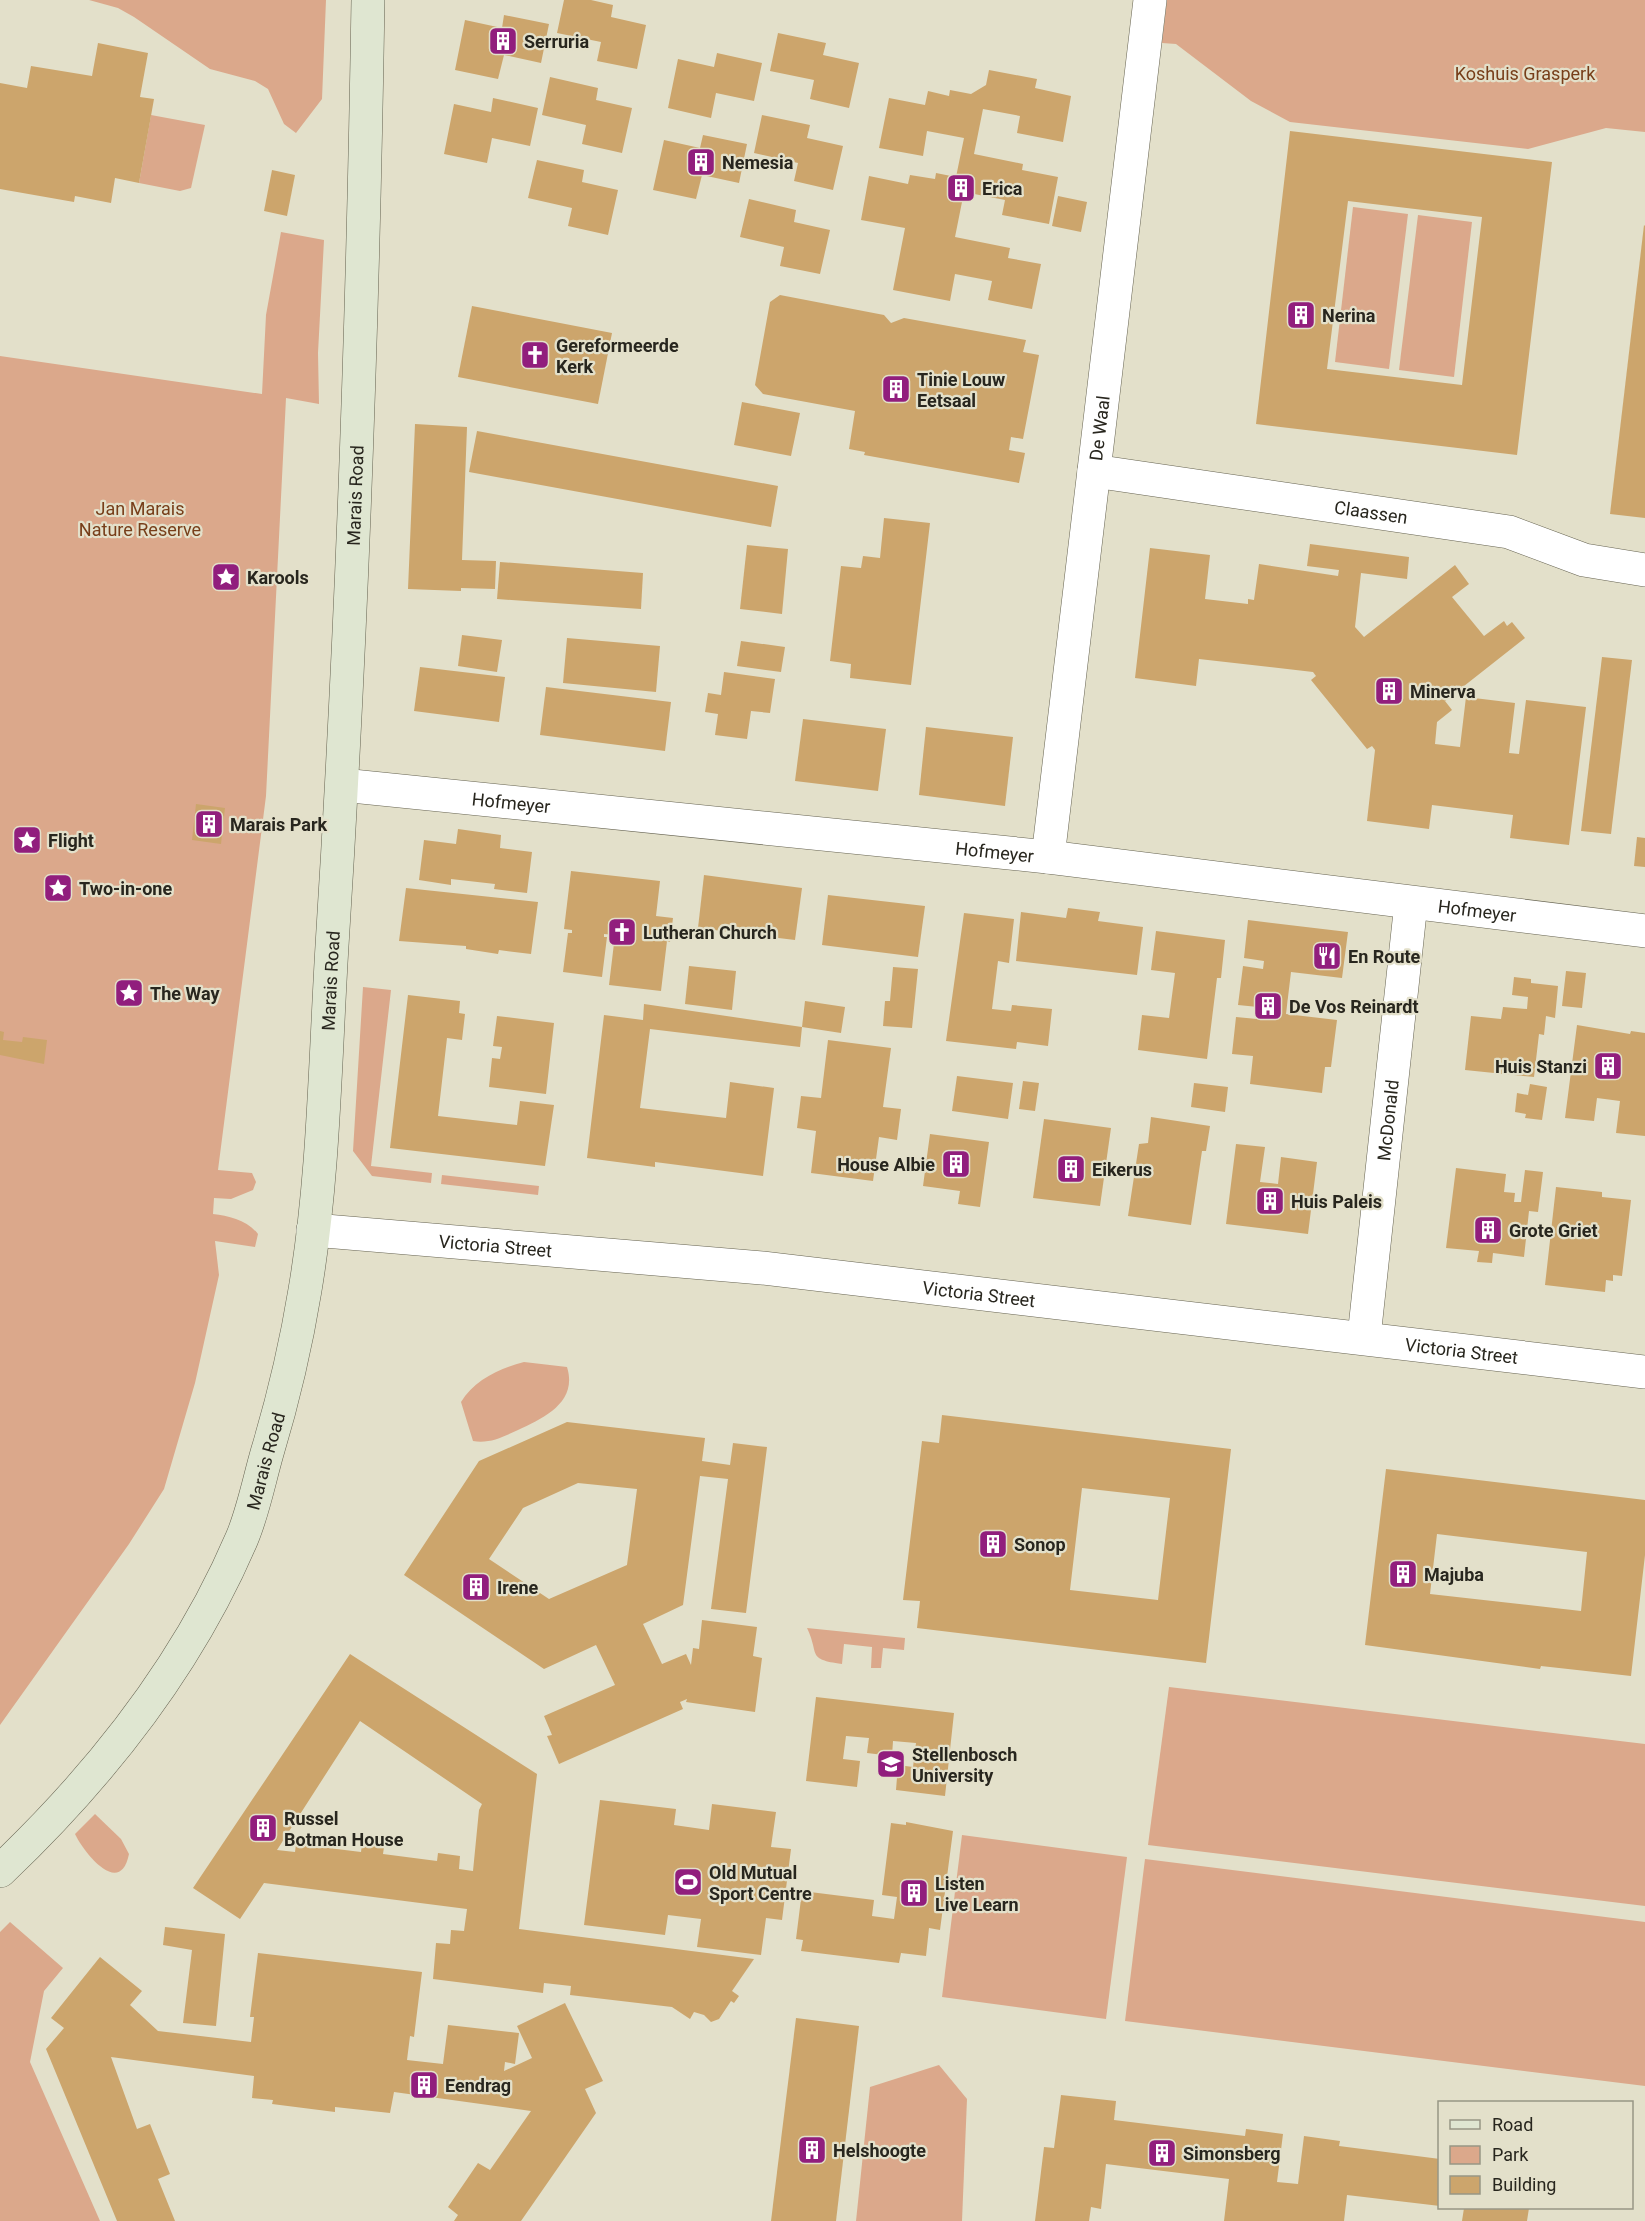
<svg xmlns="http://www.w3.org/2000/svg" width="1645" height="2221" font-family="Roboto,sans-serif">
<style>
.green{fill:#dba88b}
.building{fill:#cca56c;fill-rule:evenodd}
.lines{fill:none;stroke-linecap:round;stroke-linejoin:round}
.street-casing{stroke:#666351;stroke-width:34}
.secondary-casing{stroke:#666351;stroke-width:34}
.street{stroke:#fff;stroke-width:33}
.secondary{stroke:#dfe6d1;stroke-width:33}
.labels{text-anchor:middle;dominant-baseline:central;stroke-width:4.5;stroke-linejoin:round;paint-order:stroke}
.poi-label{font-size:18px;font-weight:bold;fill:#28261e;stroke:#e3e0ca;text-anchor:start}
.park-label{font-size:18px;fill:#773e19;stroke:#e3e0ca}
.street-label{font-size:18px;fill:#28261e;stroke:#e3e0ca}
</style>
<rect width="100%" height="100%" fill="#e3e0ca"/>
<g class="green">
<polygon points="89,0 326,0 322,99 296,133 284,124 268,89 255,81 210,69 134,17 118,8"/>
<polygon points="1167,0 1645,0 1645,132 1606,128 1528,149 1290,122 1251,101 1176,44 1162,43"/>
<polygon points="151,115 205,125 191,188 180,191 139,183"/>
<polygon points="1353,207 1408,214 1389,369 1335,362"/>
<polygon points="1418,215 1472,222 1454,377 1399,370"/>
<path d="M281 232 324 240 318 353 319 404 286 398 266 796 218 1170 252 1173 256 1182 253 1190 231 1199 214 1198 213 1214C229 1216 247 1220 258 1234L255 1247 215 1241 219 1275 195 1383 164 1489 129 1544 0 1725V356L262 394 266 315Z"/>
<polygon points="363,987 391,990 371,1166 432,1173 431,1183 372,1176 353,1151"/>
<polygon points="442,1175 539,1186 538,1195 441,1184"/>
<path d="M524 1362 567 1367C578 1402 544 1418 518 1430 503 1437 489 1444 473 1441L461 1402C474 1380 500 1368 524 1362Z"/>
<path d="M807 1628 905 1638 904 1650 883 1648 881 1668H871L872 1647 844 1644 842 1664C806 1659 820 1655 807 1628Z"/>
<polygon points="1169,1687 1645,1744 1645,1906 1148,1845"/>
<path d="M95 1814 121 1839 129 1854C120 1898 84 1853 75 1834Z"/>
<polygon points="962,1835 1127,1857 1106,2019 942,1997"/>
<polygon points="1145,1859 1645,1922 1645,2086 1125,2021"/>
<polygon points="10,1922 63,1968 44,1991 30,2062 100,2221 0,2221 0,1932"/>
<polygon points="939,2065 967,2099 962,2221 856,2221 870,2087"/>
</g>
<g class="building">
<polygon points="564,0 591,0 613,5 611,17 646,25 637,69 597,61 601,42 557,33"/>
<polygon points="504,15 549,24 541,63 504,55 498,79 455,70 465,20 502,28"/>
<polygon points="778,33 826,43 823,55 859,63 849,108 810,99 814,80 770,71"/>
<polygon points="98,43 148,53 140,97 154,99 139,183 115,178 111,203 75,196 74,202 0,189 0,83 27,88 31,66 92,76"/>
<polygon points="717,53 762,63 754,101 716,93 711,118 668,108 678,59 714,67"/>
<polygon points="989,70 1037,79 1035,88 1071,96 1063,142 1017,133 1020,116 983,109 974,154 1023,164 1022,170 1058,177 1049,224 1002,215 1005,200 964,192 955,237 1010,248 1008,258 1041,264 1032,309 988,300 992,281 955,274 950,301 893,290 905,228 861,220 869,176 908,184 910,175 935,179 936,173 956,177 964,138 927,131 923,156 879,148 889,98 925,105 928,91 949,96 950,90 971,94 986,85"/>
<polygon points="550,77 598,88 596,100 632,108 622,153 582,144 586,125 542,115"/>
<polygon points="493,98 538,108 530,146 492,138 487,163 444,154 454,104 491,112"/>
<polygon points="762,115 810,125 807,138 843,146 833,190 794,181 798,163 754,153"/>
<path d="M1290 131 1552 162 1517 455 1256 424ZM1348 201 1482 217 1462 385 1327 369Z"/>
<polygon points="703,135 747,144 739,183 702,175 696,199 653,190 664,140 700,148"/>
<polygon points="537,160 584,170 582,182 618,190 608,235 568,226 572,208 528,198"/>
<polygon points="272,170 295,175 287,216 264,211"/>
<polygon points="1058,196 1087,202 1081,232 1052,226"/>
<polygon points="749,199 796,210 794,222 830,230 820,274 780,266 784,247 740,237"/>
<polygon points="1644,225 1645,226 1645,518 1610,514"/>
<polygon points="780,295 884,315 891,323 904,318 1026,340 1023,352 1039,355 1023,439 1011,437 1009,450 1025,453 1019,483 864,455 865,452 849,449 855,411 763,394 755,385 770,302"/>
<polygon points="472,306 612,333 598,404 458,377"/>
<polygon points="742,402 800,413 791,456 734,445"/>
<polygon points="415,424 467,427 462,560 496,561 495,589 461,588 461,591 408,589"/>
<polygon points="477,431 778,486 771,527 469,472"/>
<polygon points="884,518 930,523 911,685 850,678 851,664 830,661 841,566 861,568 863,556 880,558"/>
<polygon points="1310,544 1409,557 1407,579 1361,573 1355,627 1364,637 1455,565 1469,584 1452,597 1484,636 1504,621 1507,626 1512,622 1525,638 1445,701 1452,710 1437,722 1435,744 1460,747 1466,697 1515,703 1509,753 1519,754 1526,700 1586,707 1569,845 1510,838 1513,815 1432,805 1429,829 1367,821 1375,750 1372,746 1367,749 1311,680 1316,676 1313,672 1199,659 1196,686 1135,678 1150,548 1210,555 1205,599 1248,604 1248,599 1254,600 1259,564 1338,576 1339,570 1307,566"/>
<polygon points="747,545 788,549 782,614 740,609"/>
<polygon points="500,562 643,573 641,609 497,599"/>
<polygon points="462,635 502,640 497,672 458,666"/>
<polygon points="567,638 660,646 656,692 563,683"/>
<polygon points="741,641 785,647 781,672 737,666"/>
<polygon points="1602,657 1632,660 1611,834 1581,831"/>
<polygon points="420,667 505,677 499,722 414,711"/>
<polygon points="724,672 775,679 770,713 751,711 747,739 715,735 718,714 705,712 708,693 721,695"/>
<polygon points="546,687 671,702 665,751 540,735"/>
<polygon points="803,719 886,729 878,791 795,781"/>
<polygon points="926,727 1013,737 1005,806 919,795"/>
<polygon points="196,804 225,808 221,844 192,840"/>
<polygon points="458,829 501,835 500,848 532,852 527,893 494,889 495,884 451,879 451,885 419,880 424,840 456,844"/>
<polygon points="1637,837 1645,838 1645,867 1634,866"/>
<polygon points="571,871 660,881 656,916 673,918 670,942 667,941 661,991 609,985 615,935 604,934 604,937 607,937 602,977 563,972 568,933 572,933 572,930 564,929"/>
<polygon points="704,875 802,888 795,940 698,928"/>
<polygon points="406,888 538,902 531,954 499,950 498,954 466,949 466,946 399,941"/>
<polygon points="828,895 925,906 918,957 822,945"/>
<polygon points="1068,908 1100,912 1098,921 1143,927 1137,975 1016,961 1021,912 1066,918"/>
<polygon points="964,913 1014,919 1009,963 998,961 992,1009 1011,1011 1012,1005 1052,1009 1048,1046 1017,1042 1016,1049 946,1041"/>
<polygon points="1248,920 1348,932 1342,978 1291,972 1286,1014 1337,1020 1331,1067 1325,1067 1322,1093 1250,1084 1253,1056 1232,1054 1236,1017 1257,1019 1258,1007 1238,1005 1243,966 1263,969 1264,961 1244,958"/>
<polygon points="1156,931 1225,940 1221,978 1217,978 1207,1059 1138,1050 1142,1015 1169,1018 1175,973 1151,970"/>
<polygon points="689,966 736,971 732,1010 685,1004"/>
<polygon points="893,967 918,969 912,1028 883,1026 885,1001 890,1001"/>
<polygon points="1566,971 1586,973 1582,1008 1562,1006"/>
<polygon points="1514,977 1531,979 1531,983 1558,986 1555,1018 1546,1016 1544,1035 1539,1034 1534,1077 1465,1070 1471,1016 1501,1019 1503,1007 1527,1009 1528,997 1512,995"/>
<polygon points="408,995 460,1001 459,1013 465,1014 462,1040 447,1038 438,1116 517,1125 520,1101 554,1105 545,1166 390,1148"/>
<polygon points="805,1001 845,1007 841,1033 802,1027"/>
<polygon points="644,1004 802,1027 800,1047 650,1029 640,1108 726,1118 730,1082 774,1088 763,1176 655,1162 655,1167 587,1158 604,1015 643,1020"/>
<polygon points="497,1016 554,1023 546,1094 489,1087 492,1058 500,1059 502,1047 493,1046"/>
<polygon points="1577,1025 1630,1034 1631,1031 1645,1033 1645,1136 1616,1133 1620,1101 1597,1098 1594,1121 1565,1118"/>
<polygon points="0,1031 4,1032 3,1040 22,1042 23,1037 47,1040 44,1064 0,1055"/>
<polygon points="828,1040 891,1048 883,1107 901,1109 897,1140 879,1137 873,1181 811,1173 816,1131 797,1128 801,1096 821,1098"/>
<polygon points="957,1076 1013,1083 1008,1119 952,1111"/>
<polygon points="1023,1081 1039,1083 1035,1111 1019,1109"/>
<polygon points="1194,1083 1228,1087 1225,1112 1191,1107"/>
<polygon points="1530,1084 1547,1087 1542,1120 1525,1118 1526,1114 1515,1112 1517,1093 1528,1095"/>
<polygon points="1151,1117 1210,1126 1206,1151 1202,1151 1191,1225 1128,1216 1139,1144 1148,1143"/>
<polygon points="1044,1119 1111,1128 1100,1206 1033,1198"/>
<polygon points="930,1134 989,1142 980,1207 958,1204 960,1191 923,1186"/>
<polygon points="1236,1144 1265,1147 1260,1182 1278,1184 1281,1157 1317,1162 1308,1234 1226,1224"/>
<polygon points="1456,1168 1506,1174 1504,1192 1515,1193 1514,1202 1521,1202 1525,1170 1543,1172 1538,1212 1529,1211 1524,1257 1493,1253 1492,1263 1477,1262 1479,1251 1446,1248"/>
<polygon points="1556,1187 1602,1192 1602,1197 1631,1200 1622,1276 1613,1275 1613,1281 1606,1280 1605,1292 1545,1285"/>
<path d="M942 1415 1231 1449 1206 1663 917 1628 920 1601 903 1600 922 1441 939 1443ZM1082 1488 1170 1498 1158 1600 1070 1590Z"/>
<path d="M567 1422 705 1438 702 1461 730 1465 733 1443 767 1447 746 1613 711 1609 728 1479 700 1476 683 1605 643 1624 662 1664 686 1654 691 1665 693 1648 699 1649 702 1620 757 1627 753 1656 762 1658 755 1712 686 1702 687 1699 680 1702 683 1709 559 1764 547 1736 552 1735 544 1716 615 1685 596 1645 544 1669 404 1575 479 1461ZM578 1483 637 1489 627 1565 549 1599 489 1559 523 1508Z"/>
<path d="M1386 1469 1645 1500V1555L1631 1676 1541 1666 1540 1669 1365 1645ZM1437 1534 1587 1552 1581 1611 1430 1594Z"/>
<path d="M350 1654 537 1774 519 1929 754 1959 732 1991 739 1996 734 2003 731 2001 719 2019 711 2022 704 2015 694 2012 690 2019 672 2007 570 1995 571 1986 544 1983 543 1993 433 1979 436 1943 450 1944 451 1930 464 1931 467 1909 264 1883 240 1919 193 1888ZM360 1721 482 1804 479 1810 473 1871 459 1869 460 1856 438 1853 437 1861 383 1854 384 1847 362 1844 361 1852 296 1844 295 1852 277 1850Z"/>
<polygon points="816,1697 954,1713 945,1796 896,1790 898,1765 913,1767 916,1743 893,1741 892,1756 867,1753 869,1738 846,1736 843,1759 860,1761 857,1787 806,1781"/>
<polygon points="600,1800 676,1809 674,1825 709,1830 712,1804 776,1812 771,1847 791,1849 782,1920 766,1918 761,1955 697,1947 701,1919 668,1915 665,1935 584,1925"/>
<polygon points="906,1822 953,1831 940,1930 929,1928 926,1956 901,1953 899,1963 801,1951 803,1940 796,1939 802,1891 874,1900 872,1916 894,1919 897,1897 882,1895 891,1823 906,1825"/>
<polygon points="165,1927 225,1934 216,2026 183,2023 192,1950 163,1945"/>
<polygon points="258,1953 422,1972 414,2037 410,2036 407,2060 443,2064 448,2025 519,2033 515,2064 505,2062 504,2071 532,2058 517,2026 565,2003 603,2081 585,2089 596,2113 521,2221 454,2221 458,2215 448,2207 478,2163 490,2170 531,2111 394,2092 390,2113 335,2107 335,2112 272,2104 273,2100 252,2098 254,2076 111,2057 137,2129 150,2124 170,2174 158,2179 175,2221 117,2221 46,2049 64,2028 51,2018 100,1957 142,1991 130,2005 158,2031 251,2042 254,2017 250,2017"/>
<polygon points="796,2018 859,2026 836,2221 771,2221"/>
<polygon points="1061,2095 1116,2101 1114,2120 1245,2136 1246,2129 1283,2134 1277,2182 1298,2184 1304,2136 1340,2141 1339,2146 1440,2159 1440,2206 1347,2195 1344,2221 1224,2221 1229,2179 1106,2164 1101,2209 1091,2207 1089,2221 1035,2221 1044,2147 1054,2148"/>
<polygon points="1464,2208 1529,2208 1527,2221 1462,2221"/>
</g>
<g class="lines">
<g class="street-casing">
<g id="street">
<path id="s1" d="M1094 471 1509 532 1584 560 1645 570"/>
<path id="s2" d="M342 785 1048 857 1645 931"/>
<path id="s3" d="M1048 857 1150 0"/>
<path id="s4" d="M313 1230 762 1268 1645 1372"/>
<path id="s5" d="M1364 1337 1411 903"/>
</g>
</g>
<g class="secondary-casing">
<g id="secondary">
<path id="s6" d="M0 1871C99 1777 188 1665 242 1538 253 1512 259 1481 267 1453 283 1400 296 1345 305 1290 324 1177 325 1060 332 946 352 631 363 315 368 0"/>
</g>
</g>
<use href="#street" class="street"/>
<use href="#secondary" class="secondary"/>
</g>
<defs>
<g id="building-square" transform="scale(1.5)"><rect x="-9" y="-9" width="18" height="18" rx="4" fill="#911e7d" stroke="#e3e0ca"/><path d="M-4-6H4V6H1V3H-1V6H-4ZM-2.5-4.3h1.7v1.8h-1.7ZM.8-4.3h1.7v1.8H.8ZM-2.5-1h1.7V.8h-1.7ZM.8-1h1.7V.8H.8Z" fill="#fff"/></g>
<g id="church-square" transform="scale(1.5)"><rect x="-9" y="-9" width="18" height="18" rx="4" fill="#911e7d" stroke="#e3e0ca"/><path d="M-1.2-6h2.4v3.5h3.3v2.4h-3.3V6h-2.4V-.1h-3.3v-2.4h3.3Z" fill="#fff"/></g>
<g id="sight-square" transform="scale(1.5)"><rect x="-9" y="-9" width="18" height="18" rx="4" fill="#911e7d" stroke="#e3e0ca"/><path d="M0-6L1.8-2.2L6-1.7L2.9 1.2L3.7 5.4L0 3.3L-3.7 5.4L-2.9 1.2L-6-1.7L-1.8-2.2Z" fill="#fff"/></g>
<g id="restaurant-square" transform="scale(1.5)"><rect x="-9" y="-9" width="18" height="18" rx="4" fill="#911e7d" stroke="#e3e0ca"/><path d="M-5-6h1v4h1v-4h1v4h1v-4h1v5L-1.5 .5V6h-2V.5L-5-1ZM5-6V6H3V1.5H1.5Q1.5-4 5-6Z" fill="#fff"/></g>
<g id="university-square" transform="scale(1.5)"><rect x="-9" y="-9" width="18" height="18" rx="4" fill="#911e7d" stroke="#e3e0ca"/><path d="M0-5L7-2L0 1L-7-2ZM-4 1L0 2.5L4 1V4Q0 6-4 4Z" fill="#fff"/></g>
<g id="stadium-square" transform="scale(1.5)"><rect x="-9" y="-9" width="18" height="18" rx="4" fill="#911e7d" stroke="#e3e0ca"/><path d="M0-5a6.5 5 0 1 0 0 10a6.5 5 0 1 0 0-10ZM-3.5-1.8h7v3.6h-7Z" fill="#fff"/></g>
</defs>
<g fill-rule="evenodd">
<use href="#building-square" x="503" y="41"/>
<use href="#building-square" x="701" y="162"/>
<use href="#building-square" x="961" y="188"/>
<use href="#building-square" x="1301" y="315"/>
<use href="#church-square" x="535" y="355"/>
<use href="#building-square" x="896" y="389"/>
<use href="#sight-square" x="226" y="577"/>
<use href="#building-square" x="1389" y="691"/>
<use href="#building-square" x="209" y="824"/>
<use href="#sight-square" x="27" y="840"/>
<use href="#sight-square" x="58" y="888"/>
<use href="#church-square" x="622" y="932"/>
<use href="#restaurant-square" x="1327" y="956"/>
<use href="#sight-square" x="129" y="993"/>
<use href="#building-square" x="1268" y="1006"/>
<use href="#building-square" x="1608" y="1066"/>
<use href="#building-square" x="956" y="1164"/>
<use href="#building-square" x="1071" y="1169"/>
<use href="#building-square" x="1270" y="1201"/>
<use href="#building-square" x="1488" y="1230"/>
<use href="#building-square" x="993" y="1544"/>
<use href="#building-square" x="1403" y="1574"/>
<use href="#building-square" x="476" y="1587"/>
<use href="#university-square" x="891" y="1764"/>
<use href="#building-square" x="263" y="1828"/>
<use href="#stadium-square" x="688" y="1882"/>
<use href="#building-square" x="914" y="1893"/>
<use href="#building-square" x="424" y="2085"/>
<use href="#building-square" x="812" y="2150"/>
<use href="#building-square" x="1162" y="2153"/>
</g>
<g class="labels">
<g class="poi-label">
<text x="524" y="41">Serruria</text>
<text x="722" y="162">Nemesia</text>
<text x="982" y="188">Erica</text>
<text x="1322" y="315">Nerina</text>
<text x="556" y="345">Gereformeerde<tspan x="556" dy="21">Kerk</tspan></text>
<text x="917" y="379">Tinie Louw<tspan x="917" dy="21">Eetsaal</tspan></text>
<text x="247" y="577">Karools</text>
<text x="1410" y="691">Minerva</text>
<text x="230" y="824">Marais Park</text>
<text x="48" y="840">Flight</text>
<text x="79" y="888">Two-in-one</text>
<text x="643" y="932">Lutheran Church</text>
<text x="1348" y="956">En Route</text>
<text x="150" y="993">The Way</text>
<text x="1289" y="1006">De Vos Reinardt</text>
<text x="1587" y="1066" text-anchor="end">Huis Stanzi</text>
<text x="935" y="1164" text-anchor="end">House Albie</text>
<text x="1092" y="1169">Eikerus</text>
<text x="1291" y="1201">Huis Paleis</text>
<text x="1509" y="1230">Grote Griet</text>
<text x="1014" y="1544">Sonop</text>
<text x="1424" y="1574">Majuba</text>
<text x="497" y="1587">Irene</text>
<text x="912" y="1754">Stellenbosch<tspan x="912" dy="21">University</tspan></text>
<text x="284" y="1818">Russel<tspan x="284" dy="21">Botman House</tspan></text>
<text x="709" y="1872">Old Mutual<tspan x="709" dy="21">Sport Centre</tspan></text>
<text x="935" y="1883">Listen<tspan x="935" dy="21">Live Learn</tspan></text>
<text x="445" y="2085">Eendrag</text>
<text x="833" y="2150">Helshoogte</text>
<text x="1183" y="2153">Simonsberg</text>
</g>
<g class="park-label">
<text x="1525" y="73">Koshuis Grasperk</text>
<text x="140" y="508">Jan Marais<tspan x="140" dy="21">Nature Reserve</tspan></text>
</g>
<g class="street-label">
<text stroke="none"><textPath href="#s3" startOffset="432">De Waal</textPath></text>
<text stroke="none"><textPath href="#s6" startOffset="1467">Marais Road</textPath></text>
<text stroke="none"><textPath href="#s1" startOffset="280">Claassen</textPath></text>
<text stroke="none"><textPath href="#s2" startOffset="170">Hofmeyer</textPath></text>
<text stroke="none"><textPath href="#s2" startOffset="656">Hofmeyer</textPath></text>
<text stroke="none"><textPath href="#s2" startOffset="1142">Hofmeyer</textPath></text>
<text stroke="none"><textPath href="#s6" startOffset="981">Marais Road</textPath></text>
<text stroke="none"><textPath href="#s5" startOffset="218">McDonald</textPath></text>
<text stroke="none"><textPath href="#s4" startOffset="183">Victoria Street</textPath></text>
<text stroke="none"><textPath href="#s4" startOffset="669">Victoria Street</textPath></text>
<text stroke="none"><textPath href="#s4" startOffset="1155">Victoria Street</textPath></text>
<text stroke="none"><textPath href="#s6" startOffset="495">Marais Road</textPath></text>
</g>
</g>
<rect x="1438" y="2101" width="195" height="108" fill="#e3e0ca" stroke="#989685" stroke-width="1.5"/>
<rect x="1450" y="2120" width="30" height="9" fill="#dfe6d1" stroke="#989685" stroke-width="1.5"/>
<text x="1492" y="2131" font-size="18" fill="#28261e">Road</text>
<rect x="1450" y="2146" width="30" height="18" fill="#dba88b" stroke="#989685" stroke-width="1.5"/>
<text x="1492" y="2161" font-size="18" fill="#28261e">Park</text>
<rect x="1450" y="2176" width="30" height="18" fill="#cca56c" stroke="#989685" stroke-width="1.5"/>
<text x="1492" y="2191" font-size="18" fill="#28261e">Building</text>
</svg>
